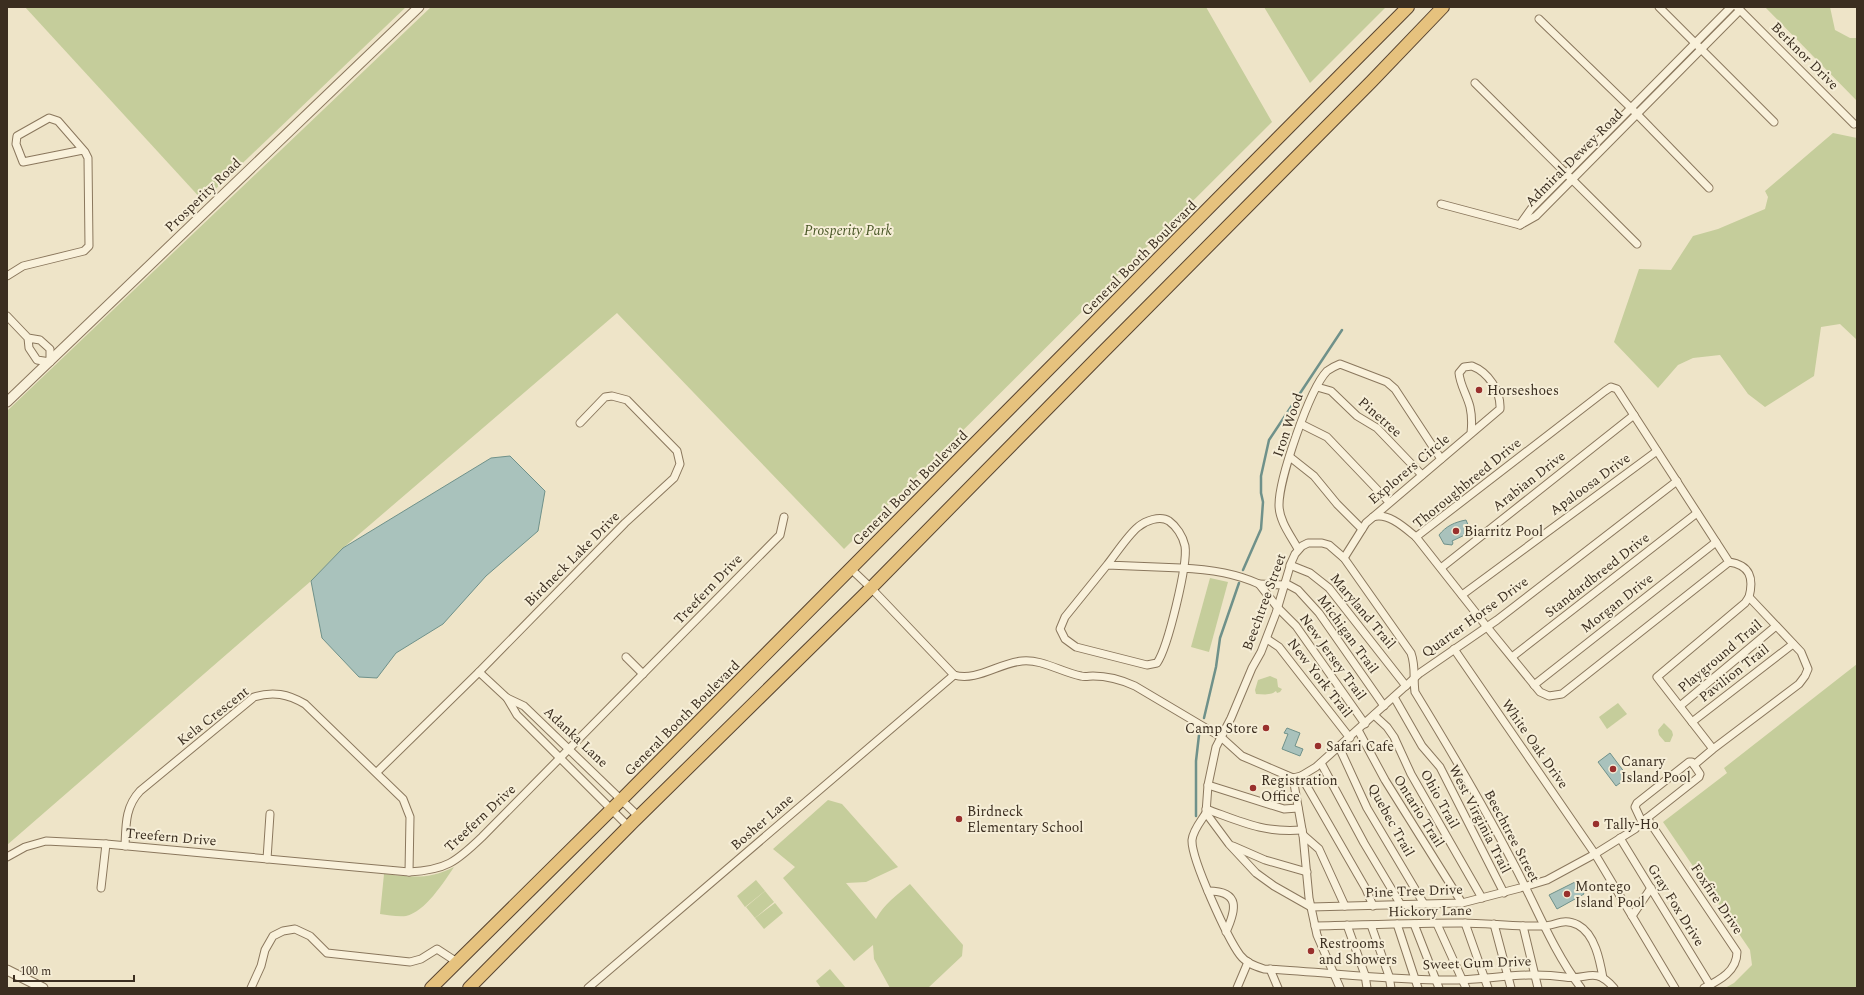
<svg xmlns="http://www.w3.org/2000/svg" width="1864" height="995" font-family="Spectral,serif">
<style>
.green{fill:#c5cd9b}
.water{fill:#a9c2bc;stroke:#6f918a}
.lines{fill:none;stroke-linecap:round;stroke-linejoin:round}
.stream{stroke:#6f918a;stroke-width:2.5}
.minor-casing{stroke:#8a775d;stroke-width:9}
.tertiary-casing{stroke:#8a775d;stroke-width:11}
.trunk-casing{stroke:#594531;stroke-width:14}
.minor{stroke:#f9f1db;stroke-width:7}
.tertiary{stroke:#f9f1db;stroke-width:9}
.trunk{stroke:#e6c27e;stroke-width:12}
.poi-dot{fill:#99302d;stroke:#f6eed7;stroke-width:1.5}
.labels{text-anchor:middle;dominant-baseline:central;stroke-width:4;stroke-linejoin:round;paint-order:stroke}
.street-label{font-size:14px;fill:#3b2e20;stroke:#f6eed7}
.park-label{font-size:14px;font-style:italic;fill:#495727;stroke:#f6eed7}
.poi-label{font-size:14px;fill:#3b2e20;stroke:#f6eed7;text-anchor:start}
</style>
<rect width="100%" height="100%" fill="#eee4c8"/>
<g class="green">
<polygon points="25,7 406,7 203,201"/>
<polygon points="431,7 1206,7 1272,122 844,549 617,313 343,548 311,581 7,845 7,411"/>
<polygon points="1264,7 1386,7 1310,83"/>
<polygon points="1765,7 1830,7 1835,30 1850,38 1857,38 1857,101"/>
<polygon points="1833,133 1857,138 1857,340 1840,324 1821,327 1814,376 1765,407 1748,394 1720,355 1693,358 1678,365 1658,388 1614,342 1639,269 1671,270 1693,236 1718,229 1765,209 1768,197 1765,191"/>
<polygon points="1210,578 1228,582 1209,652 1191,647"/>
<polygon points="1857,664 1857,988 1725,988 1734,983 1752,965 1750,950 1663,822 1727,773 1724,768"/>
<path d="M1270 676 1277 679 1278 687 1282 689 1280 692 1277 693 1276 691C1270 696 1263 694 1256 694L1255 690 1258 680Z"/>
<polygon points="1618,703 1627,714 1607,729 1599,717"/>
<polygon points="1664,723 1672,731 1673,735 1670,742 1665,742 1659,735 1658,730"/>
<path d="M828 800 842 804 898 867 866 882 846 883 876 919C884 904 897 895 910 884L963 945 962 956 928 988H890L874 959 873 945 854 961 783 878 795 867 773 849Z"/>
<path d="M454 867C444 882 425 912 406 916 398 917 388 915 380 914L384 874C411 877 429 880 454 867Z"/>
<polygon points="756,880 765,891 745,907 737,896"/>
<polygon points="765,891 774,902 755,918 746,907"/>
<polygon points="775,903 783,913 764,929 755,918"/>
<polygon points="830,969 846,988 821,988 816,981"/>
</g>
<g class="water">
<polygon points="510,456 545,491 538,531 486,576 443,624 396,653 377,678 359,677 322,638 311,581 343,548 491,458"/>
<path d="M1466 520 1471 532 1452 541 1453 543 1452 545 1444 544 1439 535C1446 526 1455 522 1466 520Z"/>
<polygon points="1287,728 1300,733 1295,746 1303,749 1300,756 1282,749 1288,734 1284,733"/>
<polygon points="1610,753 1628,777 1616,786 1598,762"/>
<polygon points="1577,881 1584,894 1557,909 1549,895"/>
</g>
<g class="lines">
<g class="stream">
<polyline points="1243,570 1261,529 1263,502 1261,493 1261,476 1269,440 1342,330"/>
<polyline points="1204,718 1216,667 1220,638 1239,583"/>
<polyline points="1196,816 1196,761 1199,735"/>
</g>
<g class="minor-casing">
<g id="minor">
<polyline points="1659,7 1774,122"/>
<polyline points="1737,7 1854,124"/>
<polyline points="1539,19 1631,108 1709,188"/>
<polyline points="1475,83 1637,244"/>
<polyline points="1441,204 1520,225"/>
<polyline points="1521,223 1531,209 1731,7"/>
<polyline points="1520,225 1536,216 1740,10"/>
<polyline points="7,276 23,266 84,251 89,246 88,158 85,152 58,121 49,118 17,136 16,144 23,162 83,150"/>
<polyline points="7,316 28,338 40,340 50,349 50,362 37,360 29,348 28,338"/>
<polyline points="1317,387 1331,391 1357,416 1377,428 1422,475"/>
<polyline points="1301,424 1327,437 1389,502"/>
<polyline points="1290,457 1314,476 1337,504 1362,529"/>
<path d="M1373 517C1388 512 1405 528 1416 537"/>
<path d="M1298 549C1291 536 1279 521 1279 505 1279 479 1309 390 1327 371 1331 368 1335 366 1340 364L1387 382 1395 389 1441 459"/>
<path d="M1344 558 1366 523 1500 409C1501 391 1488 372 1472 366L1464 367 1459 373C1460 385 1467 395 1470 407 1472 416 1472 424 1471 433"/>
<path d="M1729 562 1617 389 1611 387 1605 391 1416 537 1487 627 1540 692 1549 696 1562 694 1729 562C1750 565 1754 578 1749 597"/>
<path d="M1107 565C1115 555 1128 535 1138 527 1145 521 1160 515 1169 521 1176 526 1183 536 1185 546 1188 564 1168 647 1157 663L1147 665 1076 647 1065 639 1060 629 1065 617 1107 565 1181 568C1207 569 1235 573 1259 584"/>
<polyline points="1290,565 1310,573 1329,588 1406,686"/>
<polyline points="1441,568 1634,415"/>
<path d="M851 569 871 588 954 675C976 682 999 663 1022 661 1042 659 1061 672 1081 676 1085 677 1089 676 1093 676 1107 676 1122 680 1135 686L1221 737 1242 756 1293 778"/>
<polyline points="1285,583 1298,590 1319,613 1384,706"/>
<polyline points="1284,585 1259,584 1278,608 1296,626 1365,724"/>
<polyline points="1462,595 1657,451"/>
<polyline points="1267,639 1279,647 1350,738"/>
<polyline points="1454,649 1595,854 1675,988"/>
<polyline points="626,657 643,674"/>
<polyline points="1512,657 1697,513"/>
<polyline points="479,672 507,698 524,706 639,817"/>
<polyline points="1534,685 1716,542"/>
<polyline points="1394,697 1422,746 1440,767 1504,893"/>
<polyline points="507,698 517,715 629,827"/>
<polyline points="1680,706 1776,626"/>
<polyline points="1374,715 1387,727 1394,737 1411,774 1482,898"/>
<polyline points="1692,722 1793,644"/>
<polyline points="1358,730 1385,780 1462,903"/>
<polyline points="1339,747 1367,808 1424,904"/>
<polygon points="1689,762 1692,762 1700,774 1699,777 1642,822 1635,807 1637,803"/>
<polyline points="1321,763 1364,843 1401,905"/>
<polyline points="1694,765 1713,749 1799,684 1805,676 1808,669 1801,652 1749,597 1745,603 1657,677 1713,749"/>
<polyline points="377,772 479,672 625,523 674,478 680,464 677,451 627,400 612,396 605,397 580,423"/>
<polyline points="1301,776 1366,889 1373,906"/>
<polyline points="1293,778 1301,776 1316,767 1420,673 1497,620 1677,481"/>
<polyline points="1293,778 1303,835 1309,898 1317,935 1340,988"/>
<polyline points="1208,785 1284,809 1298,808"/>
<path d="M1206 809C1242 822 1263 833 1302 830"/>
<path d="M1206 813C1201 821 1193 830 1192 840 1191 859 1228 939 1240 955 1246 963 1255 966 1264 969 1325 972 1388 980 1449 980 1489 980 1524 971 1565 977 1587 981 1594 965 1614 988"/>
<path d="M1647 818 1737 952C1737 971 1720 980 1704 988"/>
<polyline points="1303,835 1319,849 1345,906"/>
<polyline points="1620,838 1710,985"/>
<path d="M125 846C126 825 125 807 140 791L254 697C273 691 288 694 305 704L403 799 410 817 409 872"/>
<polyline points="1233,846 1265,860 1307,872"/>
<path d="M7 857 25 847 46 841 106 844 409 872C446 870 456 862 482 837L780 535 784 517"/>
<polyline points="267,859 270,814"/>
<polyline points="101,888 106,844"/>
<path d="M1208 891C1241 891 1236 910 1226 932"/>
<polyline points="1632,916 1651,888"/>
<polyline points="1465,923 1488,988"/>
<polyline points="1397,924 1418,988"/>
<polyline points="1414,924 1439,988"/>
<polyline points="1437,924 1466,988"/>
<polyline points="1494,924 1511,988"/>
<polyline points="1347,925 1365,975 1367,988"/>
<polyline points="1371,925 1389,976 1391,988"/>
<path d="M1315 926C1363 925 1412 923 1461 923 1488 923 1515 927 1543 926 1556 926 1563 917 1578 925 1595 934 1600 961 1603 978"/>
<polyline points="1523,926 1538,988"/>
<polyline points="1270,969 1278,988"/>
<polyline points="251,988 261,966 265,950 273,936 283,931 295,929 310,936 327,953 410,962 421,959 437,949 457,962"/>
<polyline points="588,988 954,675"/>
<polyline points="1237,988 1248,962"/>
<path d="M1581 988C1551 948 1534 901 1510 857 1481 801 1448 746 1415 692 1413 678 1416 667 1411 653L1344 558 1329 545 1322 543H1308L1302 546 1295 554 1291 563 1276 613 1261 652 1252 668 1231 718 1216 747 1208 785 1206 813 1229 844 1256 873 1274 886 1311 907 1462 903 1520 888 1547 880 1595 854 1635 829 1642 822"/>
</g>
</g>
<g class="tertiary-casing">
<g id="tertiary">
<polyline points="7,402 419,7"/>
<polyline points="7,970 43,988"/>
</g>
</g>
<g class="trunk-casing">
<g id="trunk">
<polyline points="431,988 622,799 1408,7"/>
<polyline points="469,988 633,822 871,588 1101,354 1372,81 1443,7"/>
</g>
</g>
<use href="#minor" class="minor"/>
<use href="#tertiary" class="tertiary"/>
<use href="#trunk" class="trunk"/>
</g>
<g class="poi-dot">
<circle cx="1479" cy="390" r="4"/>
<circle cx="1456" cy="531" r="4"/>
<circle cx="1266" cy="728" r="4"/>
<circle cx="1318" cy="746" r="4"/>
<circle cx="1613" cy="769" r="4"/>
<circle cx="1253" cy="788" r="4"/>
<circle cx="959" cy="819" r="4"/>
<circle cx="1596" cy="824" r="4"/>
<circle cx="1567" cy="894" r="4"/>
<circle cx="1311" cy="951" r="4"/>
</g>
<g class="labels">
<g class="street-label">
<text transform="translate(1805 56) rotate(45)">Berknor Drive</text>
<text transform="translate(1574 158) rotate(-45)">Admiral Dewey Road</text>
<text transform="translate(203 195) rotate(-44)">Prosperity Road</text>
<text transform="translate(1139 258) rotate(-45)">General Booth Boulevard</text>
<text transform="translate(1380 417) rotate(41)">Pinetree</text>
<text transform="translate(1288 425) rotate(-71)">Iron Wood</text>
<text transform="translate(1409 469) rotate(-40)">Explorers Circle</text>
<text transform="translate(1529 481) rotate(-38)">Arabian Drive</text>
<text transform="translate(1467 483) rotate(-39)">Thoroughbreed Drive</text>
<text transform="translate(1590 484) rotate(-36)">Apaloosa Drive</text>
<text transform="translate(910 488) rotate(-45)">General Booth Boulevard</text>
<text transform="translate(572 559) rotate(-45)">Birdneck Lake Drive</text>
<text transform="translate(1597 575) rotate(-38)">Standardbreed Drive</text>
<text transform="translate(708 589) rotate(-46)">Treefern Drive</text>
<text transform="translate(1264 602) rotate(-70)">Beechtree Street</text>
<text transform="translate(1617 603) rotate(-38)">Morgan Drive</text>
<text transform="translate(1363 611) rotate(50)">Maryland Trail</text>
<text transform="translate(1475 617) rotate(-36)">Quarter Horse Drive</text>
<text transform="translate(1348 634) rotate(54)">Michigan Trail</text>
<text transform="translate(1720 656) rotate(-40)">Playground Trail</text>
<text transform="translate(1333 657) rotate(54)">New Jersey Trail</text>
<text transform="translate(1734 673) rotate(-38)">Pavilion Trail</text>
<text transform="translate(1320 678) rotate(52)">New York Trail</text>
<text transform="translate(213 716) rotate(-38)">Kela Crescent</text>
<text transform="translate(682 718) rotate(-45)">General Booth Boulevard</text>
<text transform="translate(576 737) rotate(43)">Adanka Lane</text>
<text transform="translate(1535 744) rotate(55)">White Oak Drive</text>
<text transform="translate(1440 799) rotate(61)">Ohio Trail</text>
<text transform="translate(1419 811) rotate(58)">Ontario Trail</text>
<text transform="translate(480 818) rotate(-43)">Treefern Drive</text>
<text transform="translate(1480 819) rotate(63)">West Virginia Trail</text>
<text transform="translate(1391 820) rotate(61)">Quebec Trail</text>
<text transform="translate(762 822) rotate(-41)">Bosher Lane</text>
<text transform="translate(1512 836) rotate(62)">Beechtree Street</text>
<text transform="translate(171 837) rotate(5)">Treefern Drive</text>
<text transform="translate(1414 891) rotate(-2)">Pine Tree Drive</text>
<text transform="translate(1717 899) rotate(56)">Foxfire Drive</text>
<text transform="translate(1676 905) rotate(58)">Gray Fox Drive</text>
<text transform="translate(1430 911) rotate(-1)">Hickory Lane</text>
<text transform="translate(1477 963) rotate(-2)">Sweet Gum Drive</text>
</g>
<g class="park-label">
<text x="848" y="230">Prosperity Park</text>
</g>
<g class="poi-label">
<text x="1487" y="390">Horseshoes</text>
<text x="1464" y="531">Biarritz Pool</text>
<text x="1258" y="728" text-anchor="end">Camp Store</text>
<text x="1326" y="746">Safari Cafe</text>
<text x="1621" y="761">Canary<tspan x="1621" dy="16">Island Pool</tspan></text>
<text x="1261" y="780">Registration<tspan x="1261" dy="16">Office</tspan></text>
<text x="967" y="811">Birdneck<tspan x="967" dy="16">Elementary School</tspan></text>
<text x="1604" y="824">Tally-Ho</text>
<text x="1575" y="886">Montego<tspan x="1575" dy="16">Island Pool</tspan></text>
<text x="1319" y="943">Restrooms<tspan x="1319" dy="16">and Showers</tspan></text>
</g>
</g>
<rect width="1864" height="995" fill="none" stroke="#3b2e20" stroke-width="16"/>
<path d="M14 975v6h120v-6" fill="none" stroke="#3b2e20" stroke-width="2"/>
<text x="20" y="975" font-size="12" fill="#3b2e20" stroke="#f6eed7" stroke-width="3" paint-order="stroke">100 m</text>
</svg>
